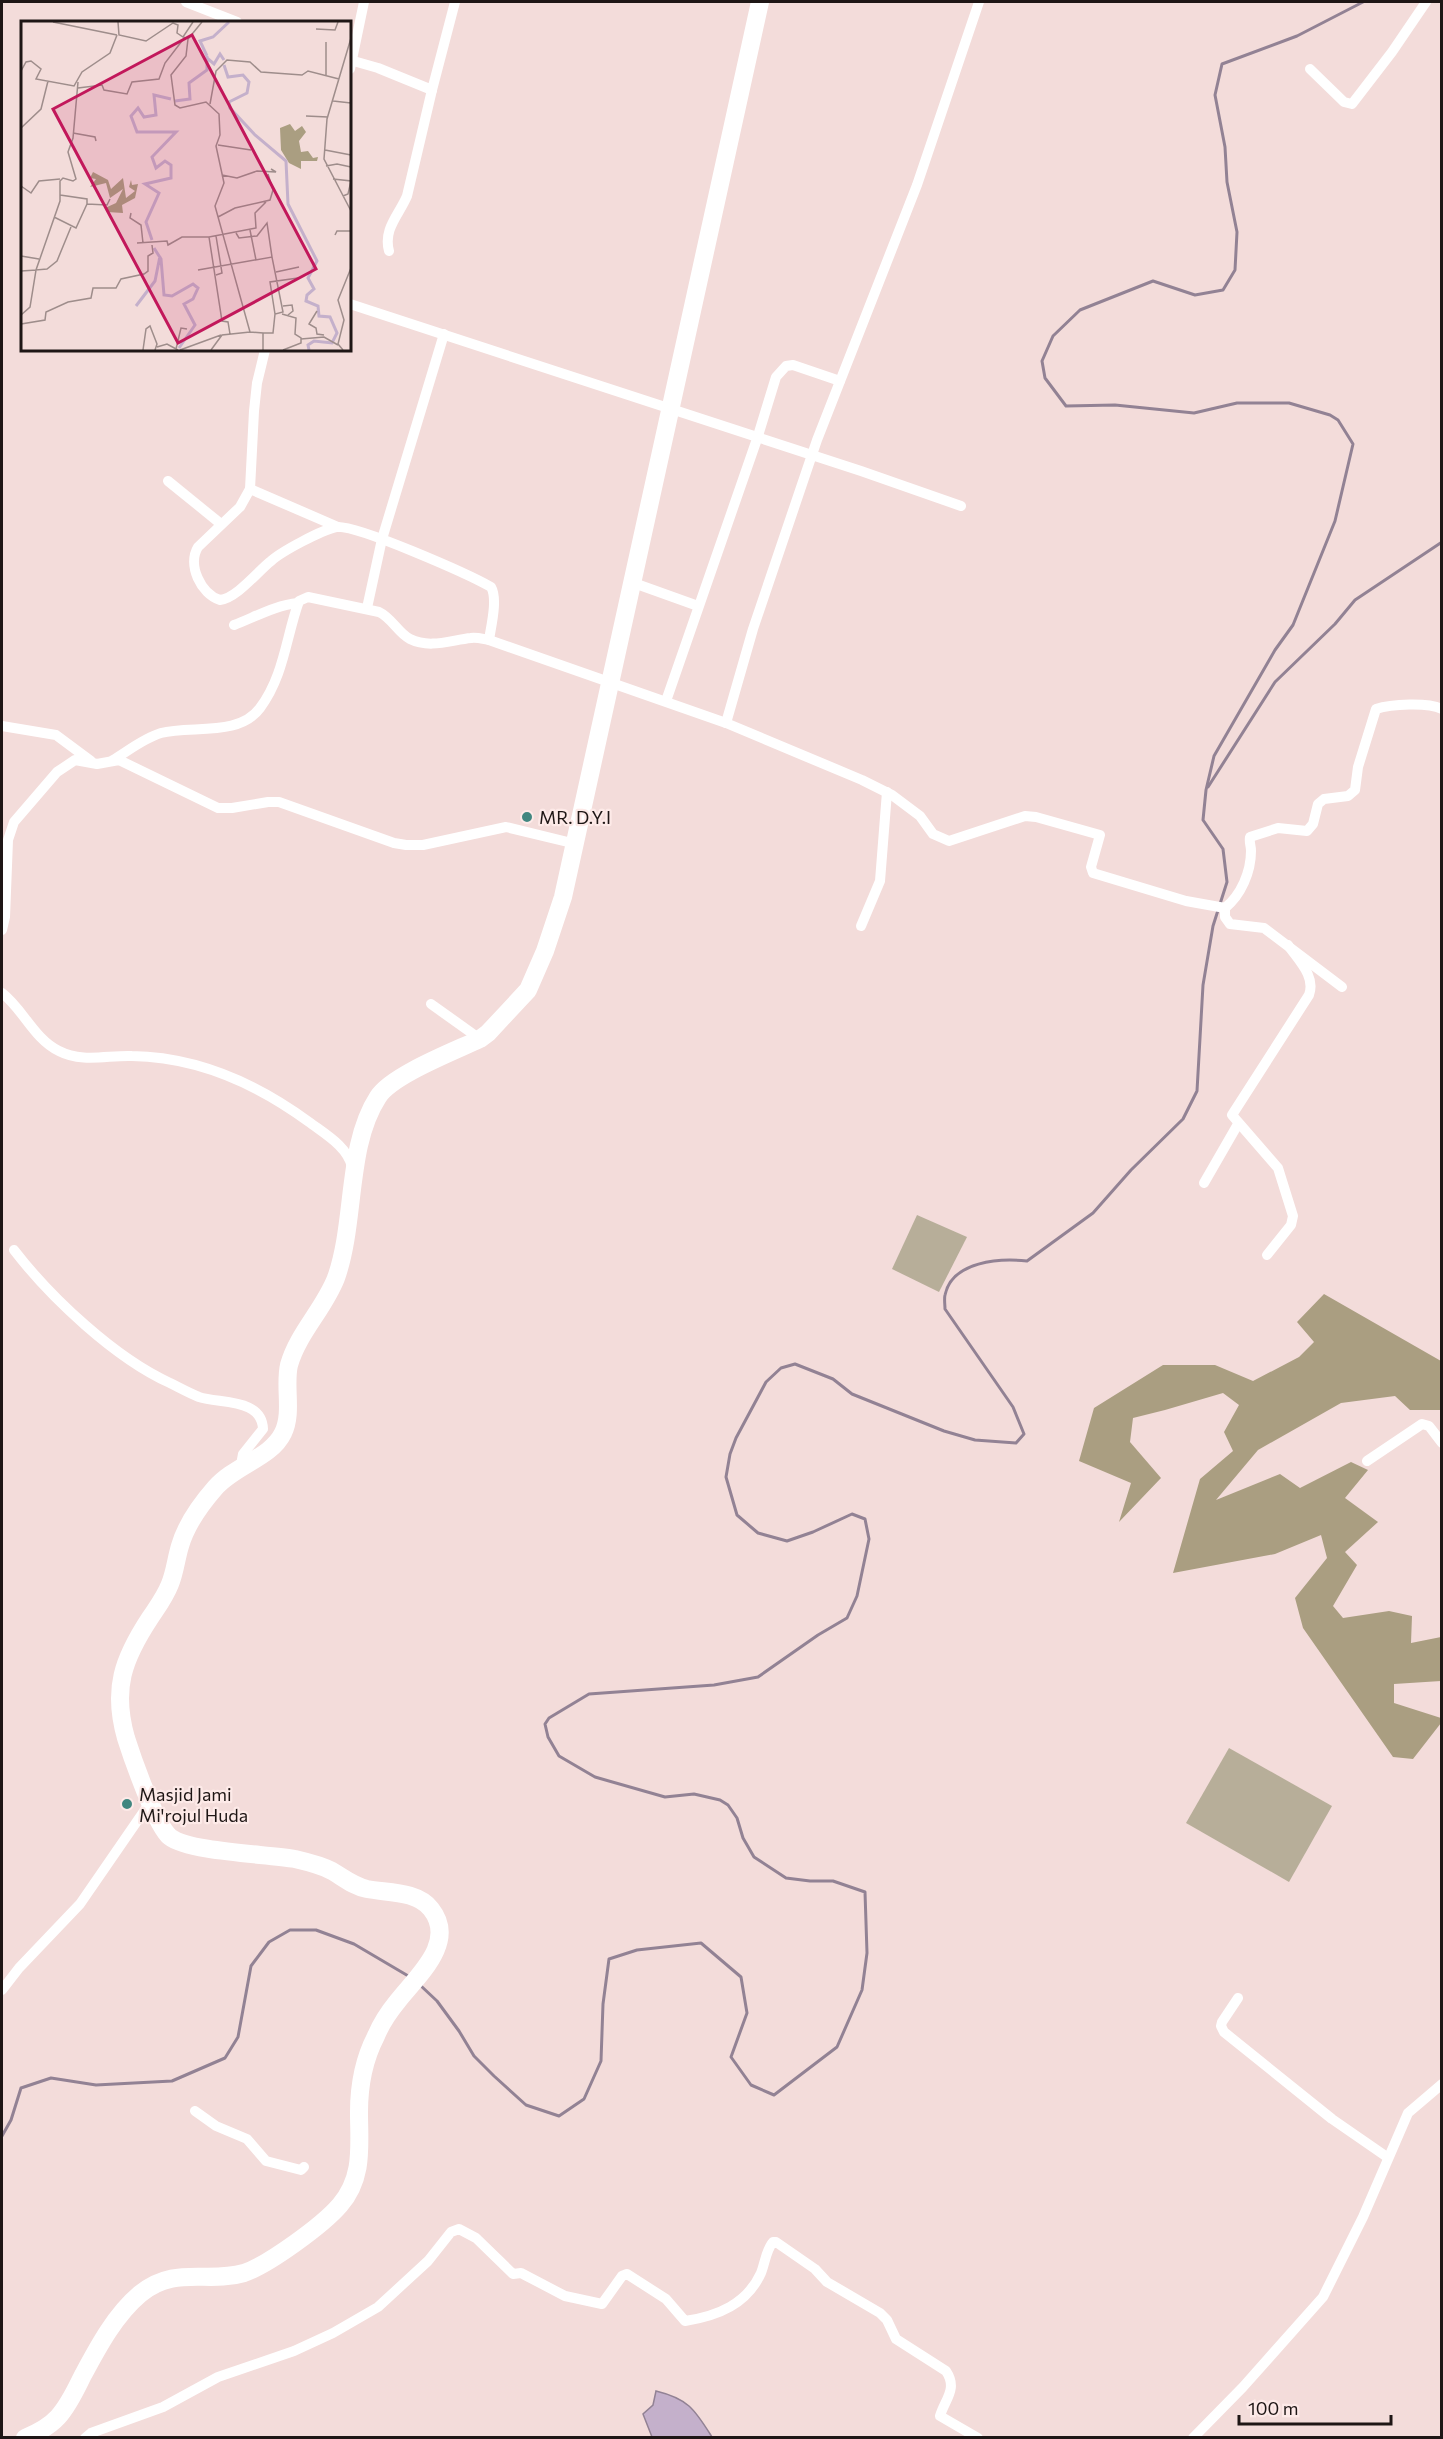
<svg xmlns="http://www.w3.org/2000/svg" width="1443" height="2439" font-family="Commissioner,sans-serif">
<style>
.green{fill:#b7ae99}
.forest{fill:#aa9e81}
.water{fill:#c4b0cb;stroke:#928294;stroke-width:1.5}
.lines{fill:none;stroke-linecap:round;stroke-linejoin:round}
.stream{stroke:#928294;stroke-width:3}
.minor{stroke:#fff;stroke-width:10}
.primary{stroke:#fff;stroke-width:18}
.poi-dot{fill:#418780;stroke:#fdeae8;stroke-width:2}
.labels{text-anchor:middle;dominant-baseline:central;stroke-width:4.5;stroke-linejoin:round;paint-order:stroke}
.poi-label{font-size:18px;fill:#1e1615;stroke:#fdeae8;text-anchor:start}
.inset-river{fill:none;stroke:#c4b0cb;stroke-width:3}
.inset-road{fill:none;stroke:#9e8d8b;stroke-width:1.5}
.view{fill:#c2185b;fill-opacity:0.15;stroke:#c2185b;stroke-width:3}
.inset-edge{fill:none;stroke:#1e1615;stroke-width:3}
</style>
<rect width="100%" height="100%" fill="#f3dcda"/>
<g class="green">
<polygon points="917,1215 967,1237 939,1292 892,1269"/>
<polygon points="1229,1748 1332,1806 1289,1882 1186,1823"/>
</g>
<polygon class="forest" points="1324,1294 1441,1361 1441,1410 1410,1410 1395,1396 1341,1403 1258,1450 1216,1500 1280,1474 1300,1488 1351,1462 1368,1470 1345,1498 1378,1522 1345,1552 1357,1565 1333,1606 1343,1618 1389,1611 1412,1616 1411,1643 1441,1637 1441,1681 1394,1684 1394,1703 1441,1718 1441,1723 1413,1759 1393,1757 1303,1628 1295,1598 1327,1558 1321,1535 1275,1554 1173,1573 1200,1479 1233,1451 1224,1432 1239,1405 1223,1393 1165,1410 1133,1418 1130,1442 1161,1478 1119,1522 1131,1483 1079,1461 1094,1408 1163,1365 1215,1365 1253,1381 1299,1357 1314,1342 1297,1322"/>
<path class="water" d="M656 2391C689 2399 695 2410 712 2437H652L643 2414 653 2405Z"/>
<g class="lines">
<g class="stream">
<polyline points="1208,787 1275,682 1335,624 1355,600 1442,542"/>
<path d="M420 1985 437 2001 459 2031 474 2056 494 2076 526 2105 559 2116 584 2099 601 2061 603 2004 609 1959 637 1950 701 1943 741 1977 747 2013 731 2057 751 2085 774 2095 837 2047 862 1990 867 1953 865 1892 833 1881H810L786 1878 754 1857 743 1838 737 1818 728 1805 720 1800 694 1794 665 1797 595 1777 559 1756 548 1737 545 1724 549 1718 589 1694 714 1685 758 1677 818 1635 847 1618 857 1596 869 1539 865 1519 852 1514 813 1532 787 1541 758 1533 737 1515 726 1477 730 1454 736 1438 766 1382 781 1368 795 1364 833 1379 852 1394 944 1431 975 1440 1016 1443 1024 1434 1013 1407 945 1309C945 1305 944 1299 945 1295 952 1261 1000 1258 1027 1261L1093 1213 1131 1170 1183 1119 1197 1091 1203 985 1213 926 1227 882 1223 849 1203 820 1206 790 1214 756 1275 650 1293 625 1335 521 1353 444 1338 420 1330 415 1289 403H1237L1194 413 1115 405 1066 406 1045 378 1042 361 1053 336 1080 310 1153 281 1195 295 1223 290 1235 270 1237 232 1227 182 1225 147 1215 95 1222 64 1297 36 1363 2"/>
<polyline points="2,2136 11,2120 21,2088 51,2078 96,2085 172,2081 225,2058 238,2037 251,1966 269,1942 290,1930 316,1930 354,1944 410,1977"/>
</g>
<g class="minor">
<polyline points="186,2 237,22"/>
<polyline points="350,60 378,68 432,90 455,2"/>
<polyline points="350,69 364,2"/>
<polyline points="1310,69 1344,102 1352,104 1392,52 1426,2"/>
<path d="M389 251C383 229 399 215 407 196L432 90"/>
<polyline points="350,304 861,471 961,506"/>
<path d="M265 350 257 383 254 411 250 489 240 507 198 547C187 565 201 594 220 600 237 598 258 571 271 561 282 551 322 530 336 527 356 524 470 575 491 587 498 599 491 626 489 640"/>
<polyline points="168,481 221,524"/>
<polyline points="250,489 338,527"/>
<polyline points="631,582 698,606"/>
<polyline points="367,608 382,539 444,334"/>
<path d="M234 625C255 617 276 605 298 603"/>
<polyline points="666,701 757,439 776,377 786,366 793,365 840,381"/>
<polyline points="726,723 753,629 817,440 917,185 979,2"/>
<polyline points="2,726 56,735 91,761"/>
<path d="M113 760C128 751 144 738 161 733 191 725 239 737 260 708 284 676 286 637 299 601L308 597 379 612C392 618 398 633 410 639 430 649 451 640 471 638 476 637 483 639 489 640L726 723 862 780 892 795 920 816 933 834 949 841 1025 816 1036 817 1100 835 1091 867 1093 873 1186 901 1225 908C1241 895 1251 872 1251 851 1251 845 1249 843 1250 837L1278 828 1307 831 1313 824 1318 804 1324 799 1348 796 1355 790 1358 767 1376 709C1391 704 1428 702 1442 709"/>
<polyline points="1225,908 1225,917 1230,924 1264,928 1342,987"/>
<polyline points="861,926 880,881 887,792"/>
<polyline points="2,930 5,917 8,840 14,822 57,772 75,760 97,764 119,760 218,808 232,808 268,802 279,802 394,843 406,845 423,845 506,827 576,844"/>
<path d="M2 993C23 1009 34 1039 59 1051 82 1063 108 1055 132 1056 198 1057 256 1083 309 1122 325 1134 348 1147 352 1167"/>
<polyline points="431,1004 480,1039"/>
<polyline points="1204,1183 1238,1124"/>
<path d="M14 1250C51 1298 115 1358 170 1383 180 1388 189 1393 199 1397 220 1404 262 1398 263 1429L243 1454 241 1465"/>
<path d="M1267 1255 1291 1225 1293 1216 1278 1168 1232 1115 1309 995C1316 976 1298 960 1288 945"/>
<polyline points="1367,1461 1422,1424 1429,1426 1442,1443"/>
<polyline points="2,1990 19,1968 80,1904 151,1801"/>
<polyline points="1238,1998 1222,2022 1221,2026 1224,2032 1332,2119 1387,2157"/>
<polyline points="195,2111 216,2126 247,2139 266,2161 301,2170 304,2167"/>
<path d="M85 2438 91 2433 163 2407 218 2377 294 2351 333 2333 378 2307 428 2261 451 2232 459 2229 476 2238 513 2274 521 2273 565 2296 602 2304 622 2276 627 2274 666 2299 685 2321C718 2316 747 2304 761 2273 765 2263 766 2250 773 2242H776L815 2269 827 2282 880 2313 887 2320 896 2339 946 2371C958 2389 945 2399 940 2416L978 2438"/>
<polyline points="1193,2438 1243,2387 1323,2297 1363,2217 1408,2113 1442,2084"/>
</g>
<path class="primary" d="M25 2438C37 2433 49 2427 58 2417 69 2405 76 2389 83 2375 98 2347 115 2315 140 2294 175 2265 207 2284 244 2273 268 2265 323 2225 340 2205 364 2177 359 2146 359 2112 359 2086 364 2059 376 2036 381 2024 388 2013 397 2002 415 1978 458 1943 431 1909 417 1891 388 1893 367 1889 353 1886 344 1878 332 1871 321 1865 308 1862 295 1859 267 1854 189 1852 170 1837 156 1826 132 1757 126 1738 112 1689 123 1659 150 1618 158 1606 165 1597 170 1584 175 1572 176 1559 180 1546 186 1525 201 1504 215 1488 235 1465 271 1458 283 1433 293 1413 284 1386 289 1365 298 1333 324 1309 336 1278 356 1222 346 1146 378 1097 392 1075 455 1051 480 1039L488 1033 528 990 545 951 563 897 760 2"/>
</g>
<g class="poi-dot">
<circle cx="527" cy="817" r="6"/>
<circle cx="127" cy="1804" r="6"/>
</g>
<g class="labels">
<g class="poi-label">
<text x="539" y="817">MR. D.Y.I</text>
<text x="139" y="1794">Masjid Jami<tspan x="139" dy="21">Mi'rojul Huda</tspan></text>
</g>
</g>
<g transform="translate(21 21)">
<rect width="330" height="330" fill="#f3dcda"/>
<path d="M269 103 274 110 281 105 285 111 278 120 280 131 287 130 292 137 297 136 296 140H280V148L268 142 260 129 259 107ZM72 151 87 159 90 168 102 157 105 177 114 170 108 166 110 159 111 164 117 163 114 177 101 184 102 192 86 191 84 187 95 182 102 168 89 177 85 162 69 166 75 158 69 157Z" fill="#aa9e81"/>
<path class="inset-river" d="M186 35 179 20 192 16 208 1M186 37 193 43 199 33 203 39M203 44 207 56 222 54 228 61 226 72 208 81 209 87 234 114 265 140 267 183 296 240 287 257 293 268 286 274 285 280 297 285 298 295 309 296 316 312 311 322 293 320 287 324 288 329M154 80 169 78 168 62 186 49V35M131 219 125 201 138 172 124 163 150 157V144L144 140 135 147 131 136 155 111H116L110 95 117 87 123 96 135 94 133 74 150 78M133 227 140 238 143 274 151 275 172 263 177 267 172 278 163 283 174 304 158 327M115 285 134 260 139 235"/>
<path class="inset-road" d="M32 1 96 14M97 1 98 14 125 20 152 2 157 4 156 12 162 16 172 1M181 1 167 18 165 35 150 54 154 84 159 87 185 81 198 93 199 114 195 125 203 162 194 185 229 311M295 8 314 9 317 1M330 17 306 98 303 138 330 190M305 21V55M0 50 5 41 10 40 20 48 15 58 53 65 61 51 89 32 96 14M57 67 81 64 83 69 106 73 111 61 138 58 144 42 164 16M312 80 330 82M189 83 195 50 206 39 229 41 240 51 281 54 287 50 318 58M285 95 307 96M0 107 20 88 27 60M52 112 74 116 75 120M197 124 230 129M304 129 330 134M305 145 316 143 330 146M201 154 216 157 236 150 255 151 250 148M312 158 330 160 327 173 322 175M0 165 10 172 18 160 39 158M39 174 66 178V183M110 192 109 197 120 204 122 222M33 196 55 207 66 183 86 184 89 178M197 196 214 187 249 179 252 169 247 153M50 206 36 240 26 248 15 249 39 180V160L42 157 52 160 55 158 47 131 52 117 57 61M229 209 235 239M215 212 218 217 236 215 246 202 251 236M314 214 316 210H330M188 216 201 300 207 301 209 313M116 222 146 220 147 224 161 216H188L235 207 234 192 245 181M0 235 18 238M177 249 251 236 262 291 254 293 252 312H242M0 250 15 249 9 286 0 294M255 251 278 246M195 254 201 252 195 215M262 285 271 284 272 290 267 294M296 290 288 303 295 307 296 313 303 314M254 293 249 261 277 257M261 293 275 297 274 313 280 317V322L262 329M0 303 24 299 25 291 47 281 70 277 72 267H95L100 258 123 253 127 250V235L132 232 131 224M280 318 303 316 317 324M136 326 146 323 157 329M155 328 160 307 166 308M122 329 125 308 129 305 136 323 134 329M159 329 200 314M190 329 201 314 229 311 242 312V329M322 329 317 323 323 299 317 279 330 247"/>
<path class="view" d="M171 14 295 248 157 322 32 88Z"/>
<rect width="330" height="330" class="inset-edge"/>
</g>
<rect width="1443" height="2439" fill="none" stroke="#1e1615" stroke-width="6"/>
<path d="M1239 2415v9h152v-9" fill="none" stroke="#1e1615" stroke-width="3"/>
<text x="1248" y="2415" font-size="18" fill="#1e1615" stroke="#fdeae8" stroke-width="4.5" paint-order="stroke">100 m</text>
</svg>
